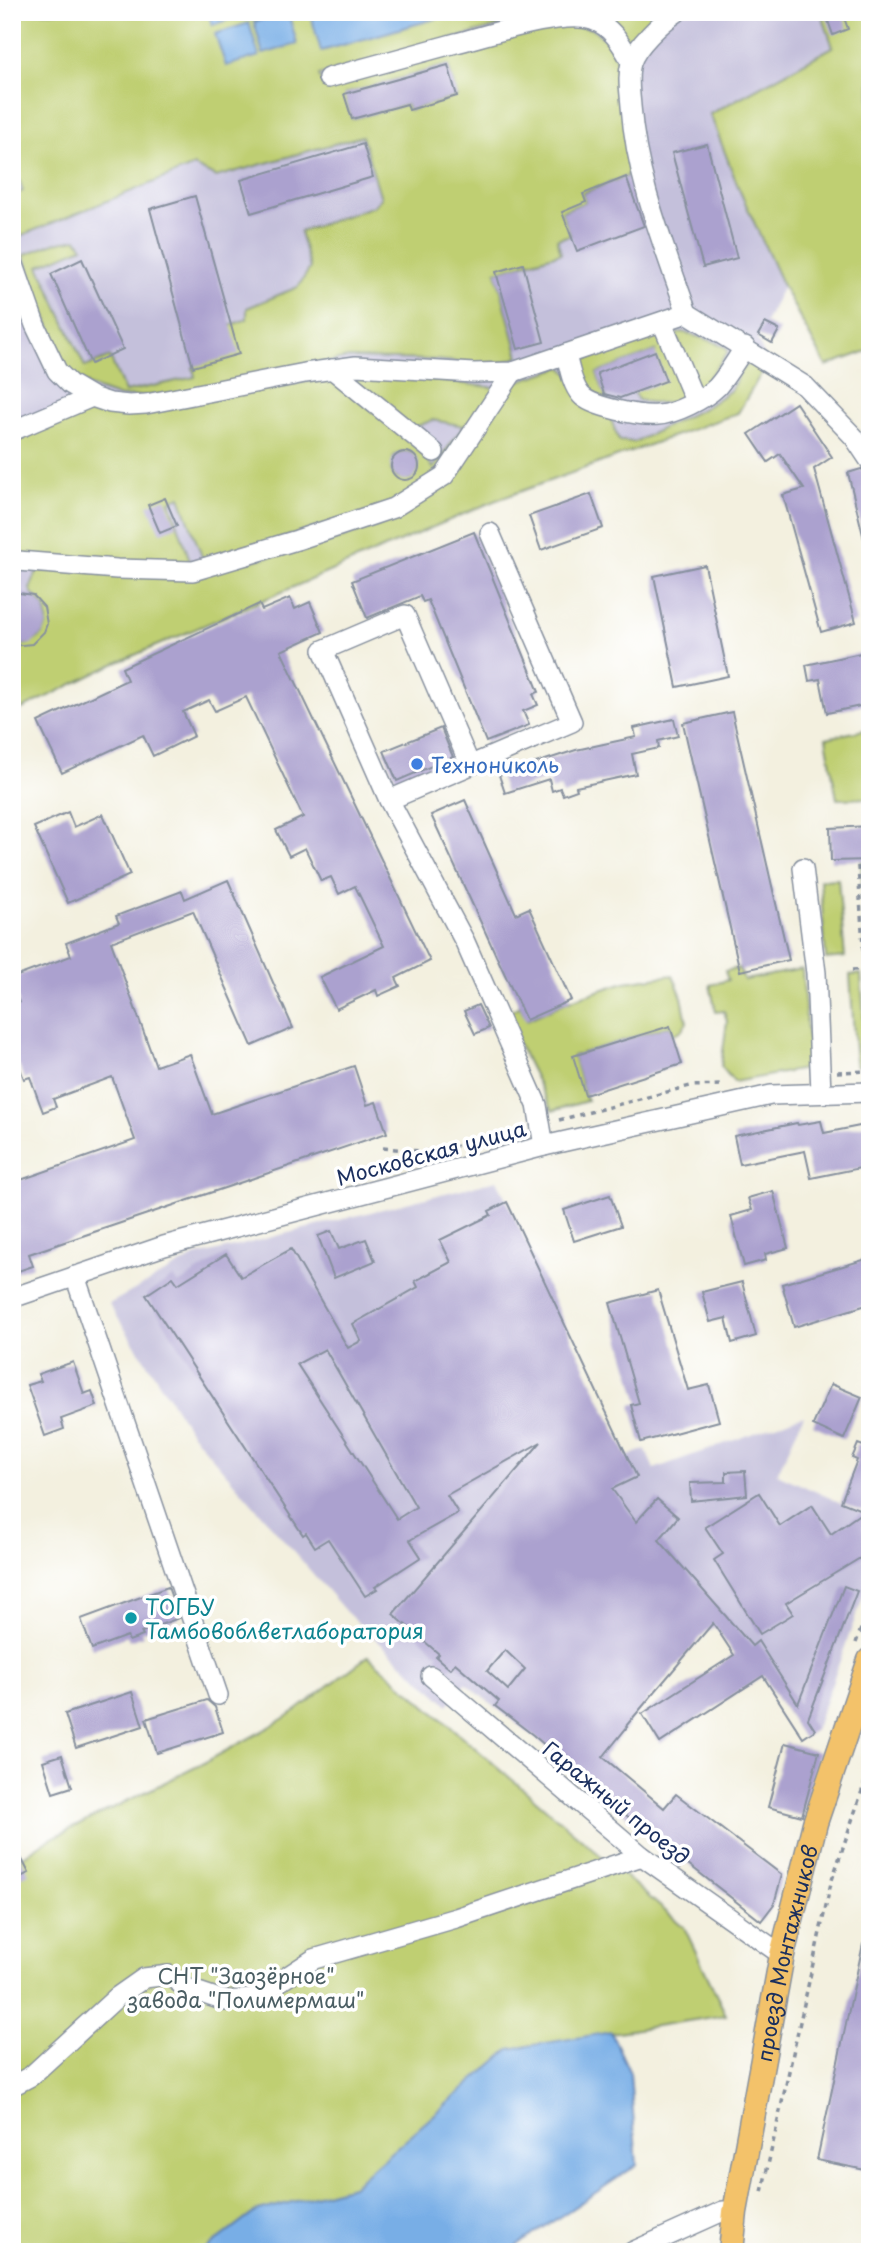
<svg xmlns="http://www.w3.org/2000/svg" width="882" height="2264" font-family="'Playpen Sans',sans-serif">
<style>
.industrial{fill:#c4c0db}
.green{fill:#bfcf72;stroke:#6d7f68;stroke-width:2;fill-rule:evenodd}
.water{fill:#78aee6;stroke:#4a6ea2;stroke-width:2}
.building{fill:#aba1cf;fill-rule:evenodd}
.lines{fill:none;stroke-linecap:round;stroke-linejoin:round}
.minor-casing{stroke:#87909e;stroke-width:22}
.major-casing{stroke:#87909e;stroke-width:27}
.path{stroke:#87909e;stroke-width:3.5;stroke-dasharray:5 5;stroke-linecap:butt}
.minor{stroke:#fff;stroke-width:19}
.major{stroke:#f3c26a;stroke-width:24}
.shop-dot{fill:#3f7fe0;stroke:#fff;stroke-width:2.5}
.culture-dot{fill:#0f9aa8;stroke:#fff;stroke-width:2.5}
.labels{text-anchor:middle;dominant-baseline:central;stroke-width:7;stroke-linejoin:round;paint-order:stroke}
.shop-label{font-size:21px;fill:#366cbe;stroke:#fff;text-anchor:start}
.street-label{font-size:21px;fill:#1b2f5e;stroke:#fff}
.culture-label{font-size:21px;fill:#0d838f;stroke:#fff;text-anchor:start}
.park-label{font-size:21px;fill:#4c5f64;stroke:#fff}
</style>
<rect width="100%" height="100%" fill="#fff"/>
<filter id="ink" filterUnits="userSpaceOnUse"><feTurbulence type="fractalNoise" baseFrequency=".0143" numOctaves="2"/><feDisplacementMap in="SourceGraphic" scale="14" xChannelSelector="R" yChannelSelector="G"/><feConvolveMatrix kernelMatrix="1 2 1 2 8 2 1 2 1" color-interpolation-filters="sRGB"/></filter>
<filter id="wash" filterUnits="userSpaceOnUse"><feTurbulence type="fractalNoise" baseFrequency=".00686" numOctaves="4" result="noise"/><feDisplacementMap in="SourceGraphic" scale="28" xChannelSelector="R" yChannelSelector="G"/><feGaussianBlur stdDeviation="1.57" result="paint"/><feColorMatrix in="noise" values="0 0 0 0 0 0 0 0 0 0 0 0 0 0 0 0 0 1.4 0 .05"/><feComposite in="paint" operator="in"/></filter>
<g filter="url(#wash)">
<rect width="100%" height="100%" fill="#f3f0df"/>
<g class="industrial">
<polygon points="12,12 821,12 833,46 711,115 739,189 783,286 757,339 767,362 738,413 494,501 114,664 12,714"/>
<polygon points="497,1180 627,1457 645,1449 654,1469 804,1415 777,1474 870,1516 870,1577 815,1730 803,1738 744,1646 733,1653 716,1627 553,1710 532,1736 465,1683 448,1705 346,1612 192,1434 109,1304 194,1257"/>
</g>
<g class="green">
<path d="M12 12H208L213 25 245 12H287L254 22 297 44 288 12H310L322 51 459 12H577L518 21 319 75 323 86 455 48 542 27 572 25 593 29 610 44 623 78 631 166 626 177 583 193 586 202 562 211 571 235 557 239 561 253 496 272 519 357 503 362 479 364 436 360 348 358 175 394 120 397 89 386 64 366 24 255 54 243 77 239 83 247 39 266 85 367 110 357 125 392 195 377 193 367 231 325 247 319V308L298 287 310 268 300 232 374 206 381 198 362 136 216 177 194 166 15 238 12 231V196L23 191 12 160ZM448 65 457 96 409 110 407 104 352 119 345 94Z"/>
<polygon points="590,12 665,12 632,48"/>
<polygon points="821,12 870,12 870,350 826,366 783,286 739,189 710,114 833,47"/>
<polygon points="682,332 712,341 727,348 728,352 703,385 696,386 676,334"/>
<path d="M653 334 659 335 687 396C673 405 654 404 638 400L634 393 655 351 597 373 607 400 585 393 579 369 581 361 636 338Z"/>
<path d="M758 361 765 367 738 413 494 501 114 664 12 714V645C34 649 55 629 44 607 40 599 33 597 30 589L37 571 250 561 323 544 377 526 411 507 512 383 562 367 609 414 619 441 635 442 706 407 731 390 740 372 748 364Z"/>
<path d="M362 374 404 376 498 388 439 472 398 503 204 562 180 497 170 501 191 564H12V434L97 410 143 413 290 384 326 379 333 381 410 438 433 468 464 426 433 420 412 428 349 377ZM401 452H410L417 460 418 469 410 479 397 478 391 470 394 456Z"/>
<polygon points="864,730 870,769 870,798 837,799 826,738"/>
<polygon points="870,861 870,965 867,965 861,862"/>
<polygon points="838,879 845,957 826,959 820,880"/>
<polygon points="739,968 744,980 802,969 810,1068 734,1082 721,1066 727,1021 724,1011 716,1012 710,985 728,980 725,971"/>
<polygon points="861,974 867,1065 856,1066 850,975"/>
<polygon points="673,975 682,997 687,1022 682,1030 673,1035 670,1026 573,1056 587,1101 552,1111 507,1021 506,1013 520,1006 527,1020 571,1000 625,982"/>
<polygon points="368,1656 684,1927 726,2015 510,2049 352,2187 255,2212 202,2252 12,2252 12,1864 42,1843 200,1765 268,1728 297,1710"/>
</g>
<g class="water">
<polygon points="208,12 245,12 246,14 212,25"/>
<polygon points="288,12 297,44 263,54 254,22"/>
<polygon points="310,12 459,12 321,51"/>
<polygon points="249,23 259,56 226,66 215,34"/>
<polygon points="611,2032 630,2073 637,2165 507,2252 202,2252 255,2212 352,2186 510,2049"/>
</g>
<g id="blocks">
<g class="building">
<polygon points="825,12 842,12 848,29 833,35"/>
<polygon points="448,65 457,96 409,110 407,104 352,119 344,94"/>
<polygon points="363,144 373,177 251,213 241,180"/>
<polygon points="707,144 737,258 703,267 672,153"/>
<polygon points="626,177 644,226 577,251 562,212 586,202 583,194"/>
<polygon points="195,196 239,354 193,367 150,209"/>
<polygon points="82,259 123,349 91,364 51,274"/>
<polygon points="523,264 544,342 518,349 496,272"/>
<polygon points="765,323 779,330 772,343 758,335"/>
<polygon points="655,351 666,381 620,398 604,394 597,373"/>
<polygon points="796,403 832,457 814,469 856,622 821,632 783,495 804,489 780,454 768,462 749,434"/>
<circle cx="405" cy="466" r="14"/>
<polygon points="861,469 870,473 870,539 864,539 848,473"/>
<polygon points="591,494 603,528 541,550 529,516"/>
<polygon points="165,498 177,526 160,533 148,505"/>
<polygon points="474,532 539,692 533,694 538,705 523,711 529,725 486,742 428,600 423,602 420,596 367,618 352,581"/>
<polygon points="705,565 728,676 677,687 654,576"/>
<polygon points="12,592 33,595 44,607 47,624 44,632 32,644 12,646"/>
<polygon points="290,598 295,609 310,602 323,632 281,651 430,961 396,978 400,986 378,996 376,990 336,1009 320,977 384,946 355,886 339,894 331,877 321,881 305,848 289,856 276,830 303,817 246,697 215,711 209,700 183,712 194,736 153,756 143,735 62,773 38,722 127,680 122,668 259,604 262,610"/>
<polygon points="870,651 870,704 827,713 820,679 809,681 806,665"/>
<polygon points="732,712 789,960 740,971 683,723"/>
<polygon points="674,719 678,736 658,741 659,748 632,754 636,774 576,787 577,790 563,795 560,788 552,791 549,779 505,793 499,775 576,750 636,737 634,728"/>
<polygon points="441,728 453,757 397,781 384,751"/>
<polygon points="465,800 516,914 529,908 571,1000 526,1020 431,815"/>
<polygon points="68,812 74,827 103,814 130,875 68,903 34,827"/>
<polygon points="870,826 870,860 831,861 830,828"/>
<polygon points="228,880 293,1028 252,1046 193,911 111,942 156,1066 190,1054 212,1114 354,1066 367,1105 376,1102 387,1133 29,1254 33,1266 15,1272 12,1264 12,1183 135,1140 112,1077 53,1099 56,1107 43,1112 30,1077 24,1079 12,1047 12,1006 19,1003 12,984 12,978 71,956 66,943 119,923 116,916 182,891 185,899"/>
<polygon points="478,1005 489,1028 475,1034 464,1011"/>
<polygon points="670,1026 682,1064 585,1095 573,1056"/>
<polygon points="821,1121 824,1133 870,1124 870,1166 811,1178 805,1151 740,1164 734,1136 797,1123 798,1125"/>
<polygon points="773,1191 788,1248 765,1254 766,1260 744,1266 731,1216 752,1210 748,1198"/>
<polygon points="610,1195 621,1226 574,1241 564,1210"/>
<path d="M507 1202 637 1477 612 1489 636 1522 657 1499 678 1517 659 1540 752 1646 758 1641 798 1704 844 1586 857 1591 808 1719 815 1730 803 1738 763 1676 660 1743 642 1714 734 1655 713 1623 626 1726 627 1727 603 1757 664 1808 676 1794 782 1875 774 1904 761 1921 632 1820 533 1735 495 1706 499 1701 455 1663 450 1669 436 1657 439 1654 393 1614 541 1442 447 1495 458 1513 410 1540 421 1557 375 1587 377 1589 365 1596 328 1539 315 1547 306 1533 303 1535 146 1295 173 1277 178 1284 226 1254 241 1277 291 1249 348 1348 361 1341 353 1324 418 1287 415 1281 451 1262 440 1240 491 1215 489 1211ZM325 1349 416 1507 397 1519 297 1364ZM505 1650 525 1669 508 1690 487 1671Z"/>
<polygon points="331,1231 339,1249 366,1239 375,1261 334,1278 318,1236"/>
<polygon points="870,1258 870,1304 794,1327 782,1284"/>
<polygon points="742,1282 756,1336 732,1343 726,1318 710,1322 702,1292"/>
<polygon points="658,1290 688,1390 709,1385 719,1421 641,1442 631,1405 639,1403 610,1303"/>
<polygon points="73,1362 84,1394 92,1391 97,1406 61,1419 64,1429 45,1436 27,1385 41,1381 38,1374"/>
<polygon points="831,1384 862,1397 844,1439 813,1425"/>
<polygon points="869,1431 870,1513 868,1513 862,1528 870,1541 870,1552 786,1603 793,1614 760,1634 714,1560 723,1554 705,1527 759,1493 780,1526 812,1505 831,1534 864,1511 841,1502 857,1460 852,1458 858,1444 863,1446"/>
<polygon points="745,1471 747,1495 691,1501 690,1483 726,1482 726,1472"/>
<polygon points="168,1587 179,1618 141,1632 143,1636 129,1641 127,1636 92,1649 81,1619"/>
<polygon points="132,1692 143,1726 76,1748 65,1714"/>
<polygon points="207,1700 215,1707 223,1732 157,1753 146,1719"/>
<polygon points="785,1743 819,1752 802,1816 768,1807"/>
<polygon points="62,1755 72,1787 53,1793 43,1761"/>
<polygon points="12,1840 29,1873 12,1881"/>
<polygon points="863,1944 870,1945 870,2171 817,2160"/>
</g>
</g>
</g>
<g filter="url(#ink)">
<use href="#blocks" fill-opacity="0" stroke="#87909e" stroke-width="2"/>
<g class="lines">
<g class="minor-casing">
<g id="minor">
<path d="M677 12C662 22 636 46 631 63 627 77 630 92 631 106 636 178 664 246 687 313"/>
<path d="M328 78C371 66 413 55 456 43 488 35 562 10 592 20 612 26 622 45 631 61"/>
<polyline points="12,259 35,325 57,371 70,384 92,397 110,403 129,405 146,404 305,373 356,366 474,373 513,372 687,313 805,386 854,437 870,461"/>
<polyline points="662,322 695,401"/>
<path d="M566 354C569 367 572 385 581 395 591 407 643 417 658 415 675 414 705 399 717 387 727 376 736 360 745 347"/>
<polyline points="332,369 434,452"/>
<polyline points="12,431 92,397"/>
<polyline points="12,563 18,561 117,569 193,571 297,540 393,508 444,476 513,372"/>
<polyline points="470,765 405,615 323,650 389,800 465,942 537,1105 544,1146"/>
<polyline points="389,800 572,722 490,533"/>
<polyline points="803,868 816,973 821,1092"/>
<polyline points="75,1276 218,1695"/>
<polyline points="12,1298 164,1246 544,1146 771,1095 870,1092"/>
<polyline points="431,1676 642,1856 782,1955"/>
<polyline points="12,2086 31,2076 117,1997 144,1978 169,1975 186,1988 225,2001 253,1999 314,1959 456,1918 642,1856"/>
<polyline points="632,2252 723,2211 735,2212"/>
</g>
</g>
<g class="major-casing">
<g id="major">
<path id="s1" d="M731 2252 735 2212 782 1955 815 1823 870 1660"/>
</g>
</g>
<g class="path">
<polyline points="858,866 870,1058"/>
<polyline points="852,970 870,969"/>
<polyline points="837,1072 870,1071"/>
<polyline points="559,1120 690,1086 722,1085"/>
<polyline points="383,1148 433,1152 524,1129"/>
<polyline points="856,1643 870,1603"/>
<polyline points="762,2192 831,1883 870,1767"/>
</g>
<use href="#minor" class="minor"/>
<use href="#major" class="major"/>
</g>
</g>
<circle class="shop-dot" cx="417" cy="764" r="7"/>
<circle class="culture-dot" cx="131" cy="1618" r="7"/>
<g class="labels">
<g class="shop-label">
<text x="431" y="764">Технониколь</text>
</g>
<g class="street-label">
<text transform="translate(431 1152) rotate(-15)">Московская улица</text>
<text transform="translate(617 1802) rotate(39)">Гаражный проезд</text>
<text stroke="none"><textPath href="#s1" startOffset="304">проезд Монтажников</textPath></text>
</g>
<g class="culture-label">
<text x="145" y="1606">ТОГБУ<tspan x="145" dy="24">Тамбовоблветлаборатория</tspan></text>
</g>
<g class="park-label">
<text x="246" y="1975">СНТ "Заозёрное"<tspan x="246" dy="24">завода "Полимермаш"</tspan></text>
</g>
</g>
<rect width="882" height="2264" fill="none" stroke="#fff" stroke-width="42"/>
</svg>
